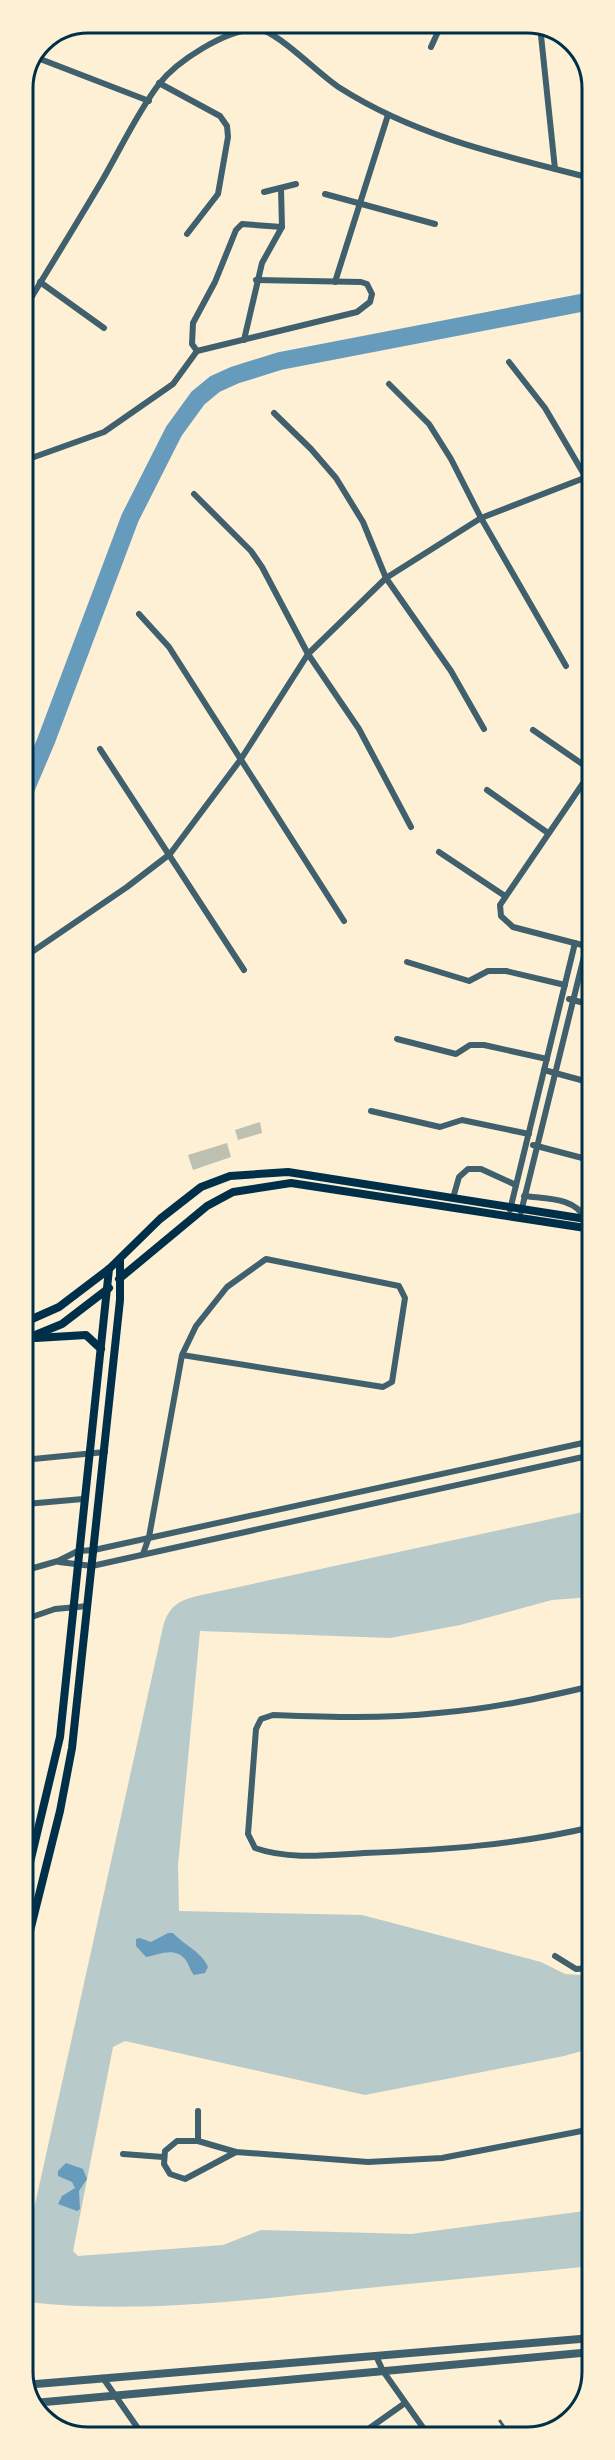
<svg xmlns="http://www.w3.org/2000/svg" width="615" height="2460" font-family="Lato,sans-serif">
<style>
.green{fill:#b9caca}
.water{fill:#669bbc}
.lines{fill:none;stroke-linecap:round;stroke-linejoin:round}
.river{stroke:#669bbc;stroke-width:18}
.building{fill:#bec0b2}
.service{stroke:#3f606c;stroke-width:3}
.minor{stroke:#3f606c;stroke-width:6}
.tertiary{stroke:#3f606c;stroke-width:8}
.secondary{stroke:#003049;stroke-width:8}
.rim{fill:none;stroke:#003049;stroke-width:3}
</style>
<rect width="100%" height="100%" fill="#fdf0d5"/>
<path class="green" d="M592 1510V1597L552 1600 460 1625 390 1638 200 1631 178 1865 179 1911 362 1915 541 1962 565 1974 592 1976V2034L589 2049 564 2056 365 2095 125 2041 113 2047 73 2251 78 2256 223 2245 261 2230 411 2234 592 2210V2266C511 2274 429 2282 347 2290 242 2301 133 2314 28 2302L24 2295V2254L163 1627C168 1608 177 1601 197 1596Z"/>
<g class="water">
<path d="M168 1933H173C184 1945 202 1952 208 1967L205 1973 194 1975C190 1971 189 1963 184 1958 173 1947 158 1955 146 1957L136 1946V1939L140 1938 151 1942Z"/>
<polygon points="66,2163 83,2169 87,2179 79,2191 80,2209 77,2211 58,2204 62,2196 75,2188 72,2182 58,2176 58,2171"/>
</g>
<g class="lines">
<polyline class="river" points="23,795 46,741 130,518 174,431 198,398 215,384 235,375 280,361 591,301"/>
</g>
<g class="building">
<polygon points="260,1122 262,1133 238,1140 235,1130"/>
<polygon points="227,1143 231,1157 193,1170 188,1155"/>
</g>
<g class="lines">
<polyline class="service" points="500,2421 510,2436"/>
<g class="minor">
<polyline points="540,26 555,169"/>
<polyline points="431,47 442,23"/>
<polyline points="35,57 149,101"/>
<polyline points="159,83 220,116 227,126 228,137 218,194 187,234"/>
<polyline points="264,192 296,184"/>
<polyline points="325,194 435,224"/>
<polyline points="40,282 104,328"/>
<polyline points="335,282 388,115"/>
<polyline points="23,284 32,296"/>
<path d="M23 311C50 267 77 223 103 179 121 148 137 113 159 84 177 61 225 30 256 29 275 28 320 76 340 88 417 137 504 156 591 178"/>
<polyline points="244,340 262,263 282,227 281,189"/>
<polyline points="197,351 192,344 193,323 215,282 236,230 242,224 282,227"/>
<polyline points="509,362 545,408 592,488"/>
<polyline points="389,384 429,424 451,459 481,518 566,666"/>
<polyline points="274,413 311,449 336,478 363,522 386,578 451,671 484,729"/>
<polyline points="23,461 104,432 173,384 197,351 357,312 370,302 372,294 367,284 361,282 256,280"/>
<polyline points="194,494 251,551 262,567 308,654 359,729 411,827"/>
<polyline points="139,614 169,647 344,921"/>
<polyline points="533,730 591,770"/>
<polyline points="100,749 244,970"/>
<polyline points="487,790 548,833"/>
<polyline points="439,852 505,896"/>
<polyline points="586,946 513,927 501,916 500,905 592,770"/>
<polyline points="23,958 127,887 170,854 241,759 308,654 386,578 481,518 592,475"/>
<polyline points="407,962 469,981 488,971 506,971 565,985"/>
<polyline points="569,999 592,1005"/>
<polyline points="397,1039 456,1054 470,1045 484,1045 547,1059"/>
<polyline points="544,1070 592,1083"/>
<polyline points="371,1111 440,1127 462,1120 529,1134"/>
<polyline points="533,1145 590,1160"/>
<path d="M524 1196C545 1199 576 1197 585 1219"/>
<polyline points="453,1198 459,1177 468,1169 481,1169 516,1185"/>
<polyline points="510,1210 575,943"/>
<polyline points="521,1212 592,924"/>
<polyline points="23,1460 105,1452"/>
<polyline points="26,1504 83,1499"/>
<polyline points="143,1554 149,1537 182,1355 196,1326 227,1287 266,1259 399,1286 405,1298 392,1382 383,1387 182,1355"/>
<polyline points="59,1562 92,1566 592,1455"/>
<polyline points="23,1571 58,1561 78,1551 94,1550 592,1441"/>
<polyline points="23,1620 55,1609 88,1606"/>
<path d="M592 1686C541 1698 491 1709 438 1713 383 1719 328 1717 273 1715L261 1719 256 1729 248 1834 255 1848C288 1860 329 1855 364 1853 441 1850 517 1845 592 1827"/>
<polyline points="555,1956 576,1969 592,1968"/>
<polyline points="198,2111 198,2141"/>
<polyline points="236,2152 185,2179 170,2174 164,2164 165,2151 177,2141 198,2141 236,2152 368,2162 442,2158 592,2129"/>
<polyline points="123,2154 163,2157"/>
<polyline points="376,2356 383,2371 429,2436"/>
<polyline points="103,2378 144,2437"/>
<polyline points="357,2437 405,2403"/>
</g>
<g class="tertiary">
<polyline points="24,2385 592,2338"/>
<polyline points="34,2403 592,2352"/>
</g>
<g class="secondary">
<polyline points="119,1279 207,1206 233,1192 291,1183 592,1229"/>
<polyline points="23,1323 59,1307 109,1269 160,1219 201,1187 230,1176 288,1172 592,1220"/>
<polyline points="36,1338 86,1335 101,1349"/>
<polyline points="23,1340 62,1324 109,1288"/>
<polyline points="23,1892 60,1737 109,1269"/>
<polyline points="23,1959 60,1811 72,1748 120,1300 120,1260"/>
</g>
</g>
<path d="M0 0H615V2460H0ZM88 33H527A55 55 0 0 1 582 88V2372A55 55 0 0 1 527 2427H88A55 55 0 0 1 33 2372V88A55 55 0 0 1 88 33Z" fill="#fdf0d5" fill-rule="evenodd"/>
<path class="rim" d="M88 33H527A55 55 0 0 1 582 88V2372A55 55 0 0 1 527 2427H88A55 55 0 0 1 33 2372V88A55 55 0 0 1 88 33Z"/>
</svg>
